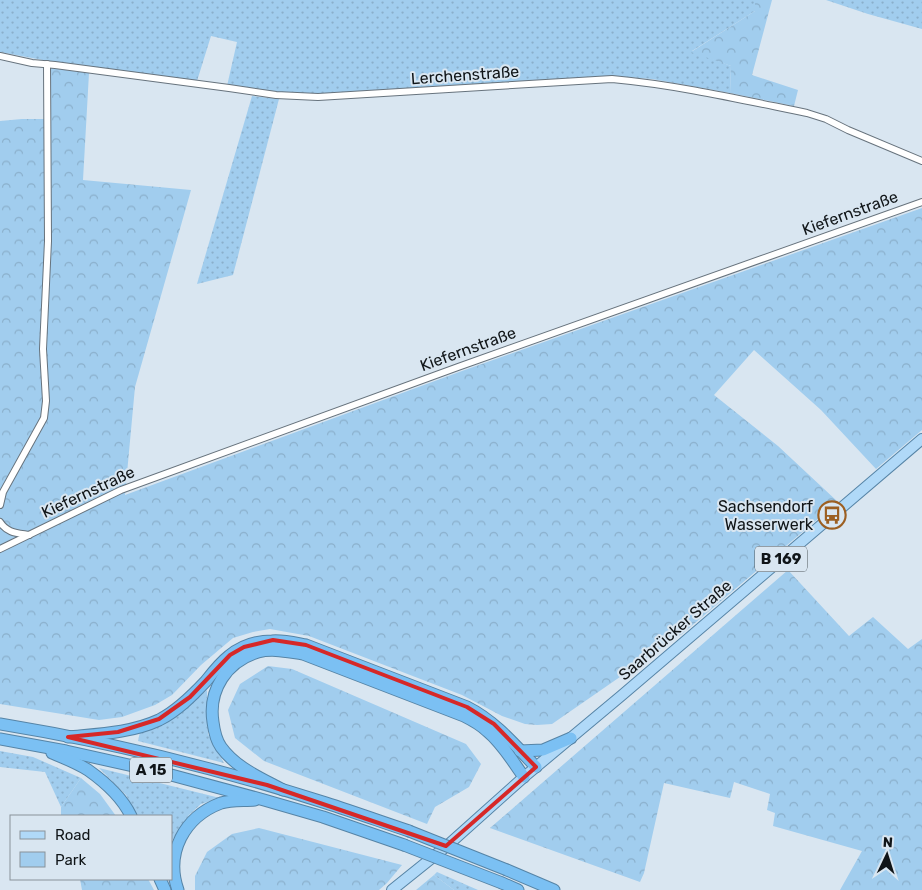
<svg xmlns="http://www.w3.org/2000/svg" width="922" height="890" font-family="Rubik,sans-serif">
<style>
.green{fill:url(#green-dots)}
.forest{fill:url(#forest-crowns)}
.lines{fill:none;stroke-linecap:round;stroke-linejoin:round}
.street-casing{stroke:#67737d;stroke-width:8}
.primary-casing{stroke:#5684a6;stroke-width:12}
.highway-casing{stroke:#5684a6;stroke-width:13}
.street{stroke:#fff;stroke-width:6}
.primary{stroke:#b0d9f8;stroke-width:10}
.highway{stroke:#7bc0f3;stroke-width:11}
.highway-bridge-casing{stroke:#5684a6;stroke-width:13;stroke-linecap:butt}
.highway-bridge{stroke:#7bc0f3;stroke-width:11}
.marked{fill:none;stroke:#d62828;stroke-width:4;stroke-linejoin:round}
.labels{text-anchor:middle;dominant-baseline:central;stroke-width:4;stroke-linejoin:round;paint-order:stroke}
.shield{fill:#d9e6f1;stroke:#4c5459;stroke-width:1}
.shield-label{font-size:15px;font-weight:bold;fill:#101518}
.street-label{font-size:16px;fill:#101518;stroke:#d9e6f1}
.poi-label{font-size:16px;fill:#101518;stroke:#d9e6f1;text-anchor:end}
</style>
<defs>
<pattern id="green-dots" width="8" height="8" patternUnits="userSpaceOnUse" patternTransform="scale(1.25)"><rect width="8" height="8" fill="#a1cdee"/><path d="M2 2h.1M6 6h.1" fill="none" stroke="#8aafcb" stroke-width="1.8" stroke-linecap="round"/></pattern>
<pattern id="forest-crowns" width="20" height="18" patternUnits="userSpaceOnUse" patternTransform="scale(1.25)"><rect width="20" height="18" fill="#a1cdee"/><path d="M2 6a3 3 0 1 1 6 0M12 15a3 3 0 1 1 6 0" fill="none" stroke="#8aafcb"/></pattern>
</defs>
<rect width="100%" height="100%" fill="#d9e6f1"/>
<g class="green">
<polygon points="0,0 755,0 755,11 692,51 731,66 730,93 652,79 613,76 320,94 292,94 227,86 237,42 211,36 197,81 48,61 0,52"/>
<polygon points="826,0 922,0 922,29 868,14"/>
<polygon points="252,96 279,99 233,275 197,284"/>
<polygon points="207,690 208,734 224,763 138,741 140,732 176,716"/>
<polygon points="0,751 33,757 81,778 61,807 45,772 0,767"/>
<polygon points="99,768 220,798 201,804 189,815 171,842 171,816 137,816 126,795"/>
<polygon points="437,872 478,890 454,890 434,875"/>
</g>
<g class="forest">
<polygon points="755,0 772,0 752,75 798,90 794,106 730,93 731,66 691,52 755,11"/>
<polygon points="50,68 89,73 83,180 191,190 135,387 125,495 462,371 922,208 922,430 876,469 821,410 754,350 714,395 778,446 838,502 682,634 552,724 537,725 525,724 502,716 462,695 309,636 270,629 253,632 233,638 201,665 172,695 155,705 122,717 99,720 0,704 0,121 22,119 51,119"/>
<polygon points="788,570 849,636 873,617 908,649 922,639 922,890 840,890 862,851 773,826 775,813 767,810 770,794 734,782 730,798 664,783 644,873 640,882 490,828"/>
<polygon points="268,666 292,669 466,744 481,764 469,787 435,807 427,824 264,761 235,738 228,710 240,684"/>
<polygon points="81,778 100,794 116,816 61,816 61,807"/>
<polygon points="259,828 402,865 387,883 379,890 195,890 195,876 207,852 232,834"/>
<polygon points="434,875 454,890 416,890"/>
<polygon points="80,879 148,879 154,890 82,890"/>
</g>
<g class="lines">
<g class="street-casing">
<g id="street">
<path d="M0 56 32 63 55 65 229 88 276 95 318 97 612 79C678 85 743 100 807 113L826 119 848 130 922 161"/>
<polyline points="0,505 3,492 44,418 46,401 43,349 48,241 47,64"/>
<path d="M0 522C7 533 17 533 29 535"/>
<polyline points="0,549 121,490 458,367 922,202"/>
</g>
</g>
<g class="primary-casing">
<polyline id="primary" points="392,890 448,845 524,777 621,696 922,439"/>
</g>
<g class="highway-casing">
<g id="highway">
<path d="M0 724C110 742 220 769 326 803 354 812 382 822 409 831"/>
<path d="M68 737C98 734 131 733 159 720 177 711 192 696 206 681 213 672 220 663 229 656 241 646 257 641 272 641 283 640 295 643 306 645L467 707C495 721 515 745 536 767"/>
<polyline points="0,739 66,751 160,772 264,800 323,817 404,845"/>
<polyline points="520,751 543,750 571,738"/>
<path d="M52 753C64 758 77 763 88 770 105 782 122 797 131 816"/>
<path d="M283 790C261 778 236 768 221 747 216 740 214 730 213 722 208 690 227 661 258 652 273 648 288 652 303 654L464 716C472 720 480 724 487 731 502 743 513 762 524 777"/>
<polyline points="507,870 554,890"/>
<polyline points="160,879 165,890"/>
<polyline points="502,883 518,890"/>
<path d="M178 890C165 853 184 817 221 803 231 800 244 801 255 800"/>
</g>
</g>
<use href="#street" class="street"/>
<use href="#primary" class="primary"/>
<use href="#highway" class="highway"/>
<g class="highway-bridge-casing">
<g id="highway-bridge">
<polyline points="409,831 507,870"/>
<polyline points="404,845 502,883"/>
</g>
</g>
<use href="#highway-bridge" class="highway-bridge"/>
</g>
<path class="marked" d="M273 640 306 645 467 707 494 724 536 767 446 846 267 785 68 737 118 732 159 719 190 697 230 655 244 647Z"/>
<defs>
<g id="bus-ring" transform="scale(1.4375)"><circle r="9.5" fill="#d9e6f1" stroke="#9c5f22" stroke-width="1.5"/><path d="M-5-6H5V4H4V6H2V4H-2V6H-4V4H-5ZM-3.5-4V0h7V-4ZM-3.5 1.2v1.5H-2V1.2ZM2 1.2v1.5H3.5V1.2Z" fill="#9c5f22"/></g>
</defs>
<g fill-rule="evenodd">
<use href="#bus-ring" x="832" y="515"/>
</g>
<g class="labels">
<g class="shield">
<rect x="755" y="546.5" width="52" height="25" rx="4"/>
<rect x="130" y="757.5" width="42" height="25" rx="4"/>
</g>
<g class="shield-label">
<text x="781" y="559">B 169</text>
<text x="151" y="770">A 15</text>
</g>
<g class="street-label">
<text transform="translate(465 75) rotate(-4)">Lerchenstraße</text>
<text transform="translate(850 213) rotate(-20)">Kiefernstraße</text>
<text transform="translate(468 349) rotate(-20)">Kiefernstraße</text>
<text transform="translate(88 492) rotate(-25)">Kiefernstraße</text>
<text transform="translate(675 630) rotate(-41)">Saarbrücker Straße</text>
</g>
<g class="poi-label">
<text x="813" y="506">Sachsendorf<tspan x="813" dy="18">Wasserwerk</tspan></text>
</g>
</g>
<rect x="10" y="815" width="162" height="65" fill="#d9e6f1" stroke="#89929a"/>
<rect x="20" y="831" width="25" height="8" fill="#b0d9f8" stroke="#89929a"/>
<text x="55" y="840" font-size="15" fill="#101518">Road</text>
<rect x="20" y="852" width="25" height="15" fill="#a1cdee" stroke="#89929a"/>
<text x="55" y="865" font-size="15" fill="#101518">Park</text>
<g transform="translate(887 855) rotate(4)" stroke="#d9e6f1" stroke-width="4" paint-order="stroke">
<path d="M0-4L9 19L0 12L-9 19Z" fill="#101518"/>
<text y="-8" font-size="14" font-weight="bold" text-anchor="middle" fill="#101518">N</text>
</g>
</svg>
